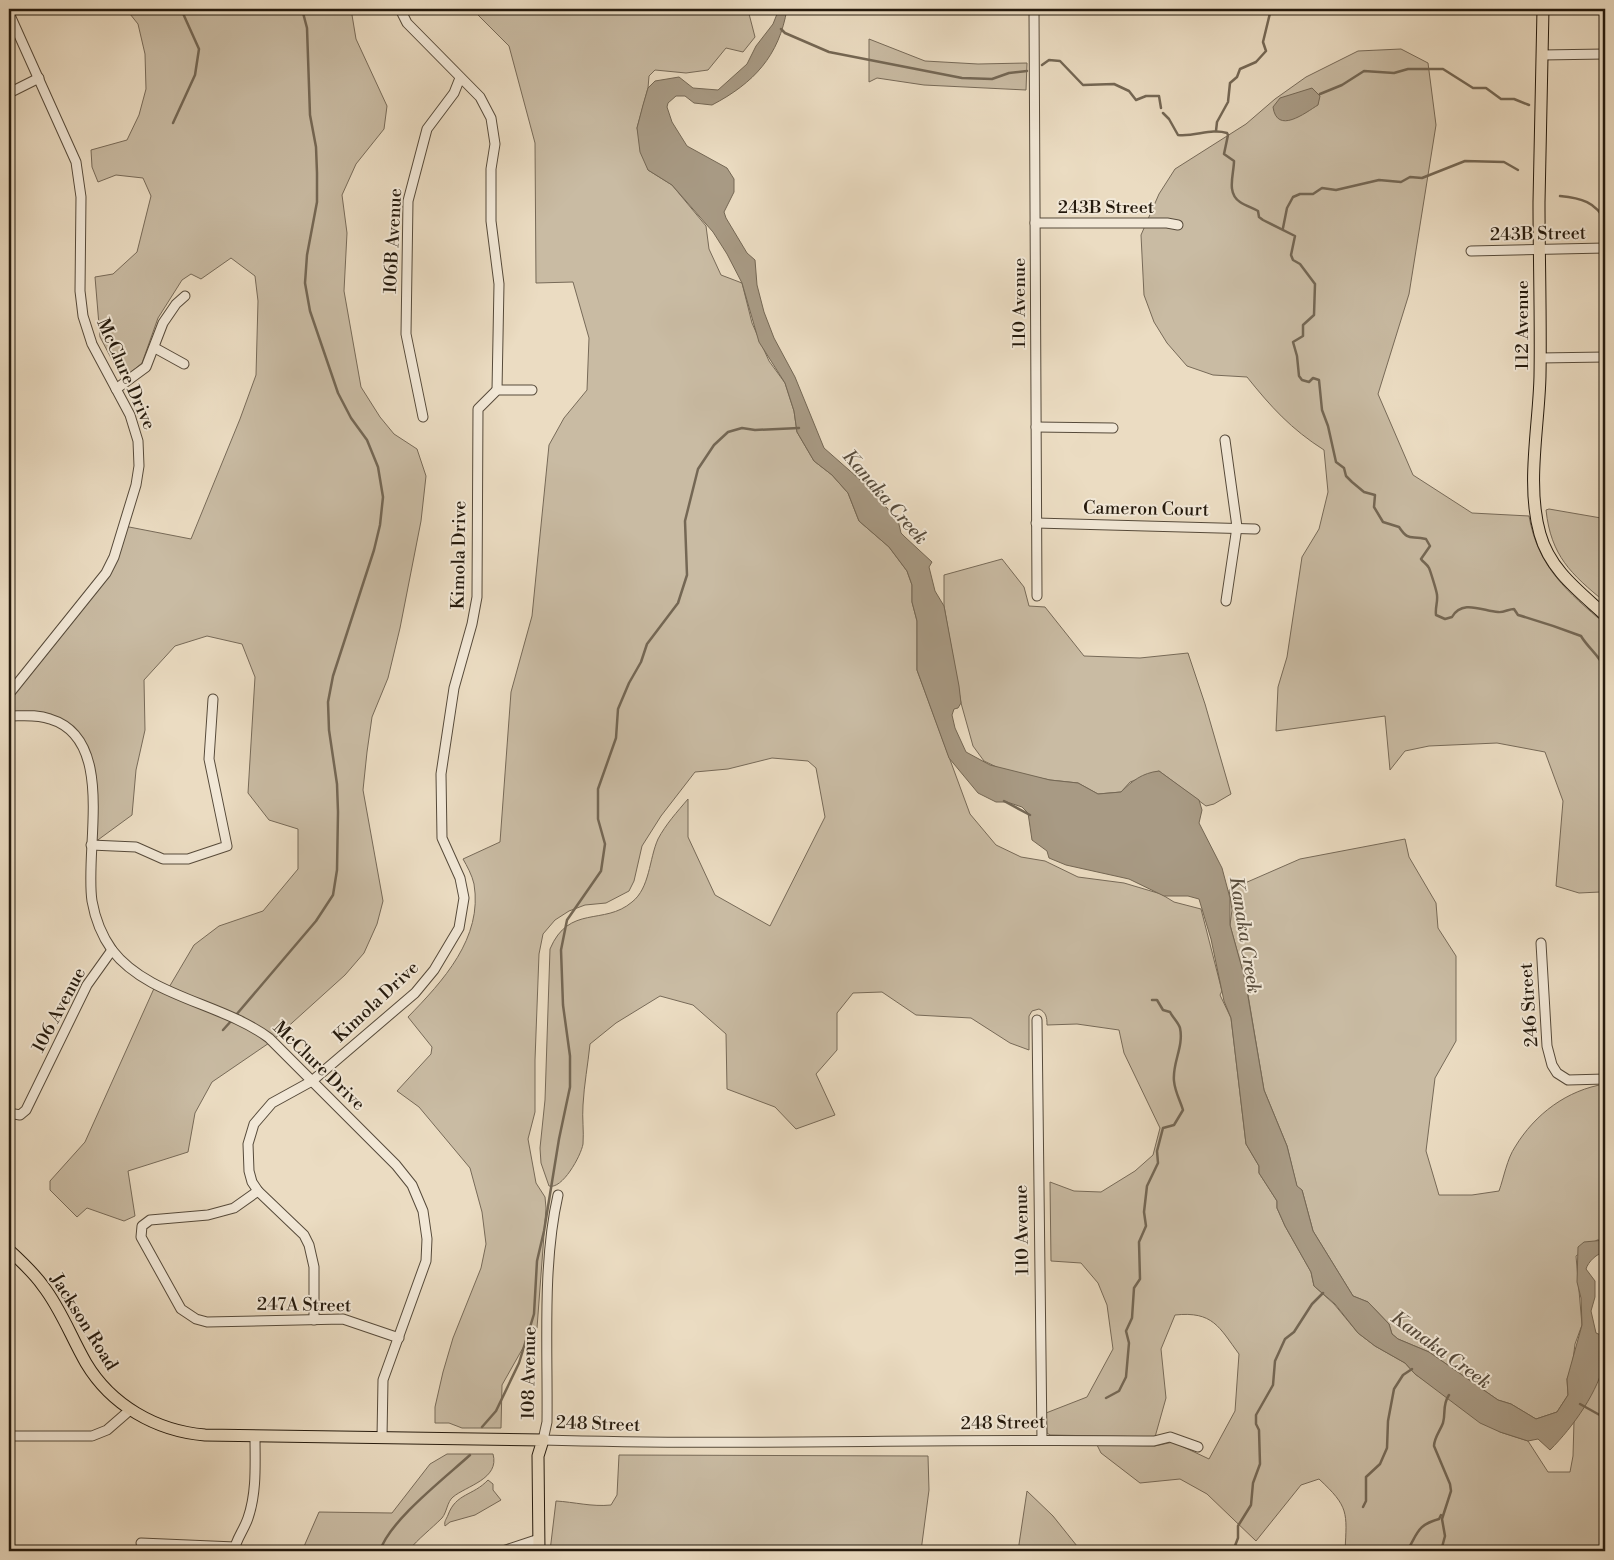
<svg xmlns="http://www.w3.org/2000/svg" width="1614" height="1560" font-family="'Libre Bodoni',serif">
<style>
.green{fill:#c9bba3;stroke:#776a58}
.water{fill:#a89a84;stroke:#746754}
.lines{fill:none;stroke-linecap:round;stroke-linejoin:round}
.stream{stroke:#746754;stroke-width:2.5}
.minor-casing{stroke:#564a3a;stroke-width:11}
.major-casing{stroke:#251a0d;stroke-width:13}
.minor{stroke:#f2e8d7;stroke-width:9}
.major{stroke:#ebdcc2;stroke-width:11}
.labels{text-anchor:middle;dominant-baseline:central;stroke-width:4;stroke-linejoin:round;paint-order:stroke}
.street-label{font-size:18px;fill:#251a0d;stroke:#f2e8d7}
.water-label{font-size:19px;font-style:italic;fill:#594d3d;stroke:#f2e8d7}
</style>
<rect width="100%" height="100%" fill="#ebdcc2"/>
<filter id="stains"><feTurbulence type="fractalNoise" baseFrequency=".004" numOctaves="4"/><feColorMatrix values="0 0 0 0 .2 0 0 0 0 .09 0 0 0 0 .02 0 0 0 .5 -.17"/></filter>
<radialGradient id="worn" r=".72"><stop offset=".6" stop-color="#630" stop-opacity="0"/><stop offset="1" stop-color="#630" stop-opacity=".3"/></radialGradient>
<g class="green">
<polygon points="126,9 351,9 356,39 387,106 384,129 356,164 342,195 347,233 344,291 361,387 380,417 394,434 417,449 426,476 421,521 400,628 388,678 372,717 367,752 363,790 383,901 377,924 364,953 345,975 272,1041 212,1082 195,1113 188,1152 128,1171 135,1216 124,1221 87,1208 77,1217 50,1190 50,1181 85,1142 156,984 168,989 194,945 219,926 263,911 298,869 298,829 269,820 248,793 255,677 242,644 207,636 175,646 144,680 145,730 136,770 132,815 91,845 89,760 59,722 9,716 9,694 101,580 124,526 191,539 240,419 256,375 258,301 255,276 231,258 201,279 191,274 182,280 158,318 142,363 129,374 119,373 100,337 95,277 113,274 137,252 151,196 143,178 116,175 98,182 92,167 91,150 127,140 139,115 146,89 145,54 138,24"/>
<path d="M472 9 748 10 755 37 743 52 726 48 708 70 686 73 655 70 649 76 648 88 637 128 648 170 672 185 706 226 709 249 721 275 742 283 752 323 769 361 785 383 794 411 797 432 814 461 832 475 848 493 859 521 889 547 907 571 912 585V602L917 621V670L970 814 996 845 1021 857 1045 861 1078 877 1124 883 1161 894 1174 902 1201 909 1222 991 1220 995 1231 1018 1246 1144 1259 1166V1173L1277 1201V1208L1285 1226 1311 1272 1314 1286 1334 1304 1358 1333 1375 1346 1405 1363 1415 1374 1500 1432 1528 1441 1548 1472H1570L1573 1456 1574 1421 1594 1388 1605 1359V1551H1345C1347 1512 1349 1507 1319 1479L1301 1485 1256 1541 1207 1494 1180 1479 1140 1483 1101 1453 1097 1445 1155 1446 1173 1442 1209 1459 1235 1411 1239 1354C1219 1327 1213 1311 1175 1315L1161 1349 1166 1398 1155 1437 1050 1435 1047 1433 1046 1413 1087 1397 1113 1349 1107 1305 1098 1283 1081 1263 1051 1261 1050 1182 1074 1191 1101 1192 1135 1171 1153 1155 1160 1128 1124 1053 1119 1030 1077 1024 1047 1025C1047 1017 1046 1012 1039 1009L1032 1011 1029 1016V1050L1010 1043 971 1018 916 1015 882 992 853 993 837 1013V1050L816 1074 835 1115 796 1129 775 1107 727 1089 726 1034 693 1005 660 996 616 1023 590 1044C588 1064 584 1085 583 1105 582 1118 584 1131 583 1144 581 1156 562 1190 549 1186L541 1163 540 1148 545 1100 550 949C569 904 604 926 632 902 650 888 649 859 658 839 666 824 677 812 688 799V837L715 895 770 926 825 817 816 768 808 761 772 758 728 769 695 772 661 816 642 846 634 881 629 891 606 903 585 905 569 911 555 920 543 934 539 954 535 1060V1112L528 1139 536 1183 545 1197 546 1208 537 1328 528 1339 502 1385 501 1428H462L449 1423H435V1407L443 1372 453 1338 481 1268 486 1244 482 1212 470 1168 419 1107 397 1091 431 1054 432 1047 408 1017C443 981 483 938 474 884 472 875 467 866 463 859L500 842 511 692 532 616 549 445 564 418 587 390 589 338 573 282 536 283 535 143 509 46Z"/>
<polygon points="869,39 925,61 978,64 1027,63 1026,90 924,85 877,78 869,82"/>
<path d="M1401 49 1428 63 1436 125 1409 294 1378 394 1413 475 1472 513 1529 516C1538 568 1568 592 1605 624V910L1600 892 1579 893 1556 886 1563 801 1545 752 1497 743 1429 746 1405 751 1390 770 1385 716 1276 731 1278 687 1287 657 1302 557 1319 529 1328 492 1324 450C1291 429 1271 407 1247 377L1213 375 1187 366 1167 343 1154 322 1144 295 1141 235 1159 194 1175 169 1246 124 1275 99 1306 77 1358 51Z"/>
<path d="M1549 509 1601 518 1605 521V602C1571 574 1551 556 1546 510Z"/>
<polygon points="1002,559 1024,587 1029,606 1045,607 1084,656 1140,658 1188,653 1205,704 1231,794 1214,804 1206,806 1159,771 1130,782 1121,792 1098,794 1078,783 1050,780 1005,771 984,761 973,746 961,703 944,606 944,575"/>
<path d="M1405 839 1409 857 1436 903 1438 928 1456 956V1041L1435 1078 1426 1151 1439 1195H1472L1499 1191C1504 1177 1507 1159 1515 1147 1535 1114 1567 1090 1605 1084V1240H1597L1576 1256 1582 1325 1575 1344 1572 1368 1567 1379 1568 1395 1557 1412 1536 1419 1511 1404 1498 1400 1429 1352 1398 1339 1392 1334 1389 1324 1368 1302 1353 1296 1313 1231 1302 1190 1297 1187 1287 1146 1264 1090 1246 983 1251 978V975L1243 974 1242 969 1230 925 1232 910 1229 890 1300 859Z"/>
<path d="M447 1454H493C500 1479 466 1486 453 1497 447 1502 447 1512 442 1518 431 1529 419 1538 408 1551H302L319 1512 392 1513 430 1464Z"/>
<path d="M619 1455 928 1456 929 1490 921 1551H550L556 1501C574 1502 592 1507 611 1505L617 1495Z"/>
<path d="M488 1480 493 1484V1490L501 1500 475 1515 450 1522 445 1526C444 1521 446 1520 448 1515 456 1493 473 1496 488 1480Z"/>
<polygon points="1027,1491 1053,1516 1081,1551 1018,1551"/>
</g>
<g class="water">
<path d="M779 9H787C779 56 754 83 712 105L694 103 685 96H676L668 103 667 107 672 122 687 146 727 168 734 179V192L724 212 726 218 747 253 755 260 757 285 764 312 774 338 795 377 824 448 866 485 898 520 901 533 905 537 932 562 929 567 935 591 944 606 959 686 961 703 958 708 954 709 952 715 955 728 966 752 990 765 1050 780 1078 783 1098 794 1121 792C1132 781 1142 773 1159 771L1199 800 1202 810 1199 823 1222 868 1230 898V925L1245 979 1264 1090 1287 1146 1297 1186 1302 1190 1313 1231 1353 1296 1368 1302 1389 1324 1392 1334 1398 1339 1429 1352 1498 1400 1511 1404 1536 1419 1557 1412 1568 1395 1567 1379 1582 1325 1581 1298 1577 1282 1578 1247 1584 1242 1605 1240V1252C1597 1253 1588 1262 1586 1269L1595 1281V1297L1591 1311 1596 1333 1603 1336 1605 1327C1605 1337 1607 1349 1605 1359 1599 1391 1573 1427 1550 1450L1538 1439 1528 1441 1500 1432 1480 1423 1415 1374 1405 1363 1375 1346 1358 1333 1335 1304 1314 1286 1311 1272 1285 1226 1277 1208V1201L1259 1173V1166L1246 1144 1231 1018 1224 1001 1211 939 1199 899 1188 896H1164L1129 879 1066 865 1049 858 1047 851 1032 840 1028 813 1022 807 1007 802H996L978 793 949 758 917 670V621L912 602V585L907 571 889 547 859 521 848 493 832 475 814 461 797 432 794 411 785 383 759 342 742 283 727 254 713 232 672 185 648 170 640 152 637 128 643 105 648 88 655 81 679 77 693 88 718 90 747 64 756 46 773 24Z"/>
<path d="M1312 88 1320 96 1318 105C1305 113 1277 135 1273 107L1280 98Z"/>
</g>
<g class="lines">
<g class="stream">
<polyline points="781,29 785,33 829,52 962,78 992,79 1009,73 1027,71"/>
<polyline points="1042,65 1049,60 1060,61 1083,85 1114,84 1129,91 1136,100 1146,96 1159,96 1161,108"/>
<polyline points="1320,94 1342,85 1364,71 1394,73 1408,69 1443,69 1473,88 1486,88 1501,99 1514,99 1529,105"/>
<path d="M1163 113 1169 119 1178 135C1195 137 1211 128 1227 133L1228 135 1224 154 1234 161C1234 174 1226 193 1240 202 1246 206 1253 208 1258 211L1259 217 1263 220 1295 236 1291 255 1293 260 1300 264 1315 284 1314 315 1303 325V336L1293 342 1297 356 1299 376 1302 380 1309 382 1313 378 1319 380 1322 410 1328 426 1336 462 1344 468 1346 476 1352 482 1364 492 1375 495 1374 507 1383 522 1399 527C1409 542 1410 535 1426 539L1430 546 1421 559C1423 562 1427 564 1429 568 1430 570 1437 592 1437 595 1438 602 1435 607 1436 615L1445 619 1452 617C1462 599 1483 611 1498 612 1503 613 1509 609 1514 609L1518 615C1539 621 1560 628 1581 636 1588 648 1600 656 1605 669"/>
<polyline points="173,123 195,75 199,49 181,9"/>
<polyline points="1216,131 1217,122 1228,102 1230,83 1237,77 1240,69 1256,62 1266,51 1263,42 1271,9"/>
<path d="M1560 196C1581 198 1596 202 1605 221"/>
<polyline points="1283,228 1287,208 1293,197 1300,194 1313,194 1322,188 1336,190 1379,180 1401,182 1410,177 1422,178 1465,161 1504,162 1518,170"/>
<polyline points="1004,801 1030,815"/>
<polyline points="236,1015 316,921 333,895 337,870 338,812 337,784 329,730 328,702 333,676 374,550 380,525 383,497 378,467 367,440 351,418 338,393 310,311 305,283 307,255 317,202 317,173 316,147 310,115 307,28 302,9"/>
<polyline points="223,1030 232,1020"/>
<path d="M1106 1398 1119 1391 1126 1377 1129 1343 1126 1331 1132 1318 1134 1288 1140 1279 1139 1242 1146 1226 1144 1212 1147 1186 1158 1163 1157 1151 1163 1128 1174 1125 1183 1110C1180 1100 1175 1092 1174 1081 1172 1063 1184 1047 1180 1028 1178 1022 1173 1018 1170 1012L1163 1010 1157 1000H1152"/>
<polyline points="1580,1404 1605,1418"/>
<polyline points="482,1427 496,1411 519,1363 534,1314 537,1261 544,1231 559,1139 570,1087 570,1056 563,1005 561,950 567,920 601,871 605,844 598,819 598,789 616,738 618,709 629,683 641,662 647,644 678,603 687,575 685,521 698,469 714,445 728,432 742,428 755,430 799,428"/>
<polyline points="1363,1507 1366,1501 1366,1477 1380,1464 1387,1448 1388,1421 1394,1389 1403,1375 1412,1369"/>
<path d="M380 1551C389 1521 446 1477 470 1455"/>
<polyline points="1233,1551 1238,1538 1238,1526 1251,1505 1253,1483 1260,1464 1259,1430 1256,1424 1256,1415 1273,1385 1275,1361 1285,1339 1294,1332 1312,1304 1323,1293"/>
<path d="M1407 1551C1418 1533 1417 1525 1439 1519L1441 1515"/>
<path d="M1441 1551 1445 1536 1442 1519 1451 1491 1450 1484 1434 1446C1434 1438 1440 1431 1443 1423 1446 1413 1442 1405 1449 1395"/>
</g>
<g class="minor-casing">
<g id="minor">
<polyline points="400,9 407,23 480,97 491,118 495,144 491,169 491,221 499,284 497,390"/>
<polyline points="1034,9 1037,596"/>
<polyline points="9,13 76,162 81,197 80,291 83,316 92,344 130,415 138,441 139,466 136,485 114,557 106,573 9,694"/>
<polyline points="1542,55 1605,54"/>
<polyline points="9,93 39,78"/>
<polyline points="1035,223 1167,223 1178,225"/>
<polyline points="1471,251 1605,248"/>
<polyline points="155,348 184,364"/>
<polyline points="1540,358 1605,357"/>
<polyline points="116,389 146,367 163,323 176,304 185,296"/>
<polyline points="423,417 406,334 408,201 427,129 454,93 460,78"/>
<polyline points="1036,427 1113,428"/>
<polyline points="1225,440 1237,527 1226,601"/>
<polyline points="1036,523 1255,529"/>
<path d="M9 716C22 716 37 714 50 719 117 739 84 849 92 901 95 918 102 936 112 950 148 997 222 1003 269 1038L396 1165 412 1185 423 1211 427 1239 426 1261 383 1380 382 1437"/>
<polyline points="91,845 136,847 163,859 188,859 227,846 209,759 213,699"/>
<polyline points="1541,943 1547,1046 1552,1065 1557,1073 1568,1080 1605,1079"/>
<polyline points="1037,1020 1042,1440"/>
<polyline points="9,1113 20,1115 26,1110 87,985 112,950"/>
<polyline points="258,1191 234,1208 208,1215 150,1220 142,1226 141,1237 181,1309 196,1319 207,1322 343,1319 399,1338"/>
<path d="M558 1195C542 1265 548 1350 547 1422L543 1440C747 1446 950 1438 1154 1441L1170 1437 1198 1447"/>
<polyline points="314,1320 314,1267 309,1245 304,1235 258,1191 252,1182 249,1171 248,1144 254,1124 272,1103 312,1081 415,993 434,970 459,928 464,898 460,878 442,838 441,774 454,688 472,624 477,597 478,409 497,390 532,390"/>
<polyline points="9,1436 92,1436 107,1430 130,1410"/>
<polyline points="141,1543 235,1547"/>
<path d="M234 1551C236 1539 244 1530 248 1518 257 1492 255 1463 255 1436"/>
<polyline points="503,1551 539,1539"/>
</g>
</g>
<g class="major-casing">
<g id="major">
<path d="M1543 9C1542 73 1540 137 1539 202 1539 260 1541 318 1540 376 1539 425 1526 486 1540 534 1550 570 1579 591 1605 615"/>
<path d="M9 1250C21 1261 34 1273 43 1286 61 1309 71 1337 86 1363 111 1405 156 1431 205 1435L543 1440 538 1456 539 1551"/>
</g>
</g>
<use href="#minor" class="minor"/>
<use href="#major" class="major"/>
</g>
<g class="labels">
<g class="street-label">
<text x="1106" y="207">243B Street</text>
<text transform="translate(1538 234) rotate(-1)">243B Street</text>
<text transform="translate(393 241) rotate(-87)">106B Avenue</text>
<text transform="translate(1019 303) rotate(-90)">110 Avenue</text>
<text transform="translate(1522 325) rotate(-90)">112 Avenue</text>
<text transform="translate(126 374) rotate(66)">McClure Drive</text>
<text transform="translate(1146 509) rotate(1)">Cameron Court</text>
<text transform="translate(459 555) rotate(-89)">Kimola Drive</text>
<text transform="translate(376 1002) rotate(-43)">Kimola Drive</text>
<text transform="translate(1529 1005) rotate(-94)">246 Street</text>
<text transform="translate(59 1010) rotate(-62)">106 Avenue</text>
<text transform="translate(319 1066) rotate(44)">McClure Drive</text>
<text transform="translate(1022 1230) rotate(-91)">110 Avenue</text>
<text transform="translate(304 1305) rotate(1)">247A Street</text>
<text transform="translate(84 1322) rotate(58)">Jackson Road</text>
<text transform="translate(529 1373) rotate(-89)">108 Avenue</text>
<text transform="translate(1003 1423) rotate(-1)">248 Street</text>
<text transform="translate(598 1424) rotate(2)">248 Street</text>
</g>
<g class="water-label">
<text transform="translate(885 497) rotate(49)">Kanaka Creek</text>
<text transform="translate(1245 935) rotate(81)">Kanaka Creek</text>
<text transform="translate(1441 1350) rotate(36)">Kanaka Creek</text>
</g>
</g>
<rect width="1614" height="1560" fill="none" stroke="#ebdcc2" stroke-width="30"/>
<rect x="10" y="10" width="1594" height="1540" fill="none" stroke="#251a0d" stroke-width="2.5"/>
<rect x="15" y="15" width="1584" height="1530" fill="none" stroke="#251a0d"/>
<rect width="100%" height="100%" filter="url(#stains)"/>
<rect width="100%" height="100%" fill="url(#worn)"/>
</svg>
